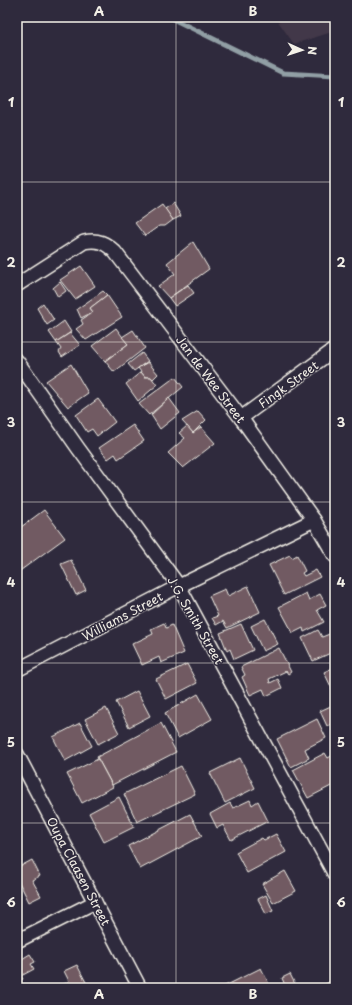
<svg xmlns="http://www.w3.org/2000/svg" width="352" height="1005" font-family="'Playpen Sans',sans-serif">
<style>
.built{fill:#433848}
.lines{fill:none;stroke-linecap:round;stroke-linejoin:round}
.stream{stroke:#919fa5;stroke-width:5}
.building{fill:#715a62;stroke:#f4f1e8}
.street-casing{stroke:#f4f1e8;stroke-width:16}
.street{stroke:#2f2a3d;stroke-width:13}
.grid{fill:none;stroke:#f4f1e8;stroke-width:1;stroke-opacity:0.55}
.labels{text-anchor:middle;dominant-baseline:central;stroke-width:3;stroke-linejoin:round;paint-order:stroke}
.street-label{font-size:12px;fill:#f4f1e8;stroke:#2f2a3d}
.neatline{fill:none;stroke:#f4f1e8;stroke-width:1.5}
.grid-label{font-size:13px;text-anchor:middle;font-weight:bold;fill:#f4f1e8}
</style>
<rect width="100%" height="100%" fill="#2f2a3d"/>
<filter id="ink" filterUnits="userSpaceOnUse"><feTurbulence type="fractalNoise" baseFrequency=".025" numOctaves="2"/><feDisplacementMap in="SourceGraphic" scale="8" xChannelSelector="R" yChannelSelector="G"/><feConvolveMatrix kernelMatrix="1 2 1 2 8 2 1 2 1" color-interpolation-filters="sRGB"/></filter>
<g filter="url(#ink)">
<polygon class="built" points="275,17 335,17 335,31 294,44"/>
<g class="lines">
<polyline class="stream" points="169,17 283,73 335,76"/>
</g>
<g class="building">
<polygon points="173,203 181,216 173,220 165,209"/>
<polygon points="162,204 173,220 165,226 159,226 145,236 135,223"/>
<polygon points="193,242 209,269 169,298 158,286 175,274 167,263"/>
<polygon points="81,266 95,286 75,299 60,280"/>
<polygon points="60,282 66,291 58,297 53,288"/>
<polygon points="188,285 194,293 175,306 169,298"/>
<polygon points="103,291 107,295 90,308 93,312 81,318 77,309"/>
<polygon points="107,295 122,317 86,340 76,329 83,324 81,320 93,312 90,308"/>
<polygon points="43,303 54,320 47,325 37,308"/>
<polygon points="64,321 71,332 56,342 49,332"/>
<polygon points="116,328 128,344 105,361 92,346"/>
<polygon points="133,330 145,348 114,372 105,361 128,344 122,337"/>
<polygon points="70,333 80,345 62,357 59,352 61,349 56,342"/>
<polygon points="142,353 148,361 134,371 128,364"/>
<polygon points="148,362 158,374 153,379 151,377 145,377 138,368"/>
<polygon points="71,364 88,393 68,407 46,381"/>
<polygon points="141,372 145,377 151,377 157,385 138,401 126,384"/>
<polygon points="175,377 183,387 149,415 139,404"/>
<polygon points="169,398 180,413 160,429 151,415"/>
<polygon points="98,399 115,422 97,436 92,429 87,432 76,415"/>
<polygon points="198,411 206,420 193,433 182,421"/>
<polygon points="133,425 144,441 118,459 115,454 108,459 99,448"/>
<polygon points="187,426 193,433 201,427 215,443 183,468 168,453 185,438 179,433"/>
<polygon points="44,510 65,538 17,573 17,530"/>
<polygon points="290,555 292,558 297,555 305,571 302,573 304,576 316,570 320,577 284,595 269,565"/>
<polygon points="71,560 86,590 76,595 61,564"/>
<polygon points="248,586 260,612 227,628 223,621 216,625 212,618 218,616 209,596 225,589 228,596"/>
<polygon points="306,593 309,600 320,594 326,605 317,610 324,622 304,632 303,628 293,633 279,607"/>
<polygon points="265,619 278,644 263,651 251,626"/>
<polygon points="164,623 166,628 172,625 184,653 161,663 159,657 142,665 132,644 153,634 151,629"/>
<polygon points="241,624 253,650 234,659 230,649 227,651 220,633"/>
<polygon points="318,630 322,637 332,633 335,640 335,651 313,661 302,638"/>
<polygon points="279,648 291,672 288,674 286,671 269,679 270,683 278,679 282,688 266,696 263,689 250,695 242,677 245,675 241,667"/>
<polygon points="187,664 197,683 166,699 156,679"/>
<polygon points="335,667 335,695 324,672"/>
<polygon points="137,691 150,716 129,727 116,702"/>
<polygon points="198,694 212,719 178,738 165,713"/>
<polygon points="335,704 335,723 327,726 320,711"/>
<polygon points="106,708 119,733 98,744 85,719"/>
<polygon points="317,719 326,738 305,749 309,758 291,767 277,739"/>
<polygon points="80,723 92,746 65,761 53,737"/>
<polygon points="161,723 176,752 112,785 97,757"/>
<polygon points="325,753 328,758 335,754 335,784 308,798 293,770"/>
<polygon points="240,758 255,788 225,803 210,773"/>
<polygon points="98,759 113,787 82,803 67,774"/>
<polygon points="181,766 195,794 137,822 124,794"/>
<polygon points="119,797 134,827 104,842 89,813"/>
<polygon points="250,800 252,805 258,801 268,821 231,840 223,825 217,828 210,814 230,803 233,808"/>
<polygon points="190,814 202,836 140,869 128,846"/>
<polygon points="276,834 286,852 247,873 236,852 262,838 264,840"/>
<polygon points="32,860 40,876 32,880 41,896 29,902 17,878 17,868"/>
<polygon points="285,871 296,891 273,903 262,884"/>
<polygon points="266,895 273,911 266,914 258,899"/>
<polygon points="30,954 35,962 31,964 34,969 21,976 23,979 17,982 17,962"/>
<polygon points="77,965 89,988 58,988 69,981 64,971"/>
<polygon points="261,968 271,988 221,988"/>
<polygon points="290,974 297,988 286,988 282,978"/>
<polygon points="335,979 335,988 318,988"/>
</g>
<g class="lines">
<g class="street-casing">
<g id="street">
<path d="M17 285 84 242C98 239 106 243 115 252L241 418 314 520 335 556"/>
<polyline points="17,361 78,448 179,586 335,875"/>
<polyline points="241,418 335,349"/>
<polyline points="17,670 179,586 314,520"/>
<polyline points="17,754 140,988"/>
<polyline points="17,941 95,902"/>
</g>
</g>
<use href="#street" class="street"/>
</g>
</g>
<path class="grid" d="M176 17V988M17 182H335M17 342H335M17 502H335M17 663H335M17 823H335"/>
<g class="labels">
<g class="street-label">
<text transform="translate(211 379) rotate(53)">Jan de Wee Street</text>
<text transform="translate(288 384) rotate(-36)">Fingk Street</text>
<text transform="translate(122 616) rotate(-28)">Williams Street</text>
<text transform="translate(196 620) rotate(60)">J.G. Smith Street</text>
<text transform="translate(79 871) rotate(62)">Oupa Claasen Street</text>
</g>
</g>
<rect width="352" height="1005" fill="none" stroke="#2f2a3d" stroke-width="44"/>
<g transform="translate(302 50) rotate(93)" stroke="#2f2a3d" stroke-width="3" paint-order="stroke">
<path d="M0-3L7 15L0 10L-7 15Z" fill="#f4f1e8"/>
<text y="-6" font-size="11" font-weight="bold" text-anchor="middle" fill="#f4f1e8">N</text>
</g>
<rect x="22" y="22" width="308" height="961" class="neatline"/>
<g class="grid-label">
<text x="99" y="16">A</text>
<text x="253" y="16">B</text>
<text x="11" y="107">1</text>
<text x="341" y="107">1</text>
<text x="11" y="267">2</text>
<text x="341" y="267">2</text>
<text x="11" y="427">3</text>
<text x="341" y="427">3</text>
<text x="11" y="587">4</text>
<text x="341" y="587">4</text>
<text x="11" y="747">5</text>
<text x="341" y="747">5</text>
<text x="11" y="907">6</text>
<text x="341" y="907">6</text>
<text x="99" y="999">A</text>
<text x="253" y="999">B</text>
</g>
</svg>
